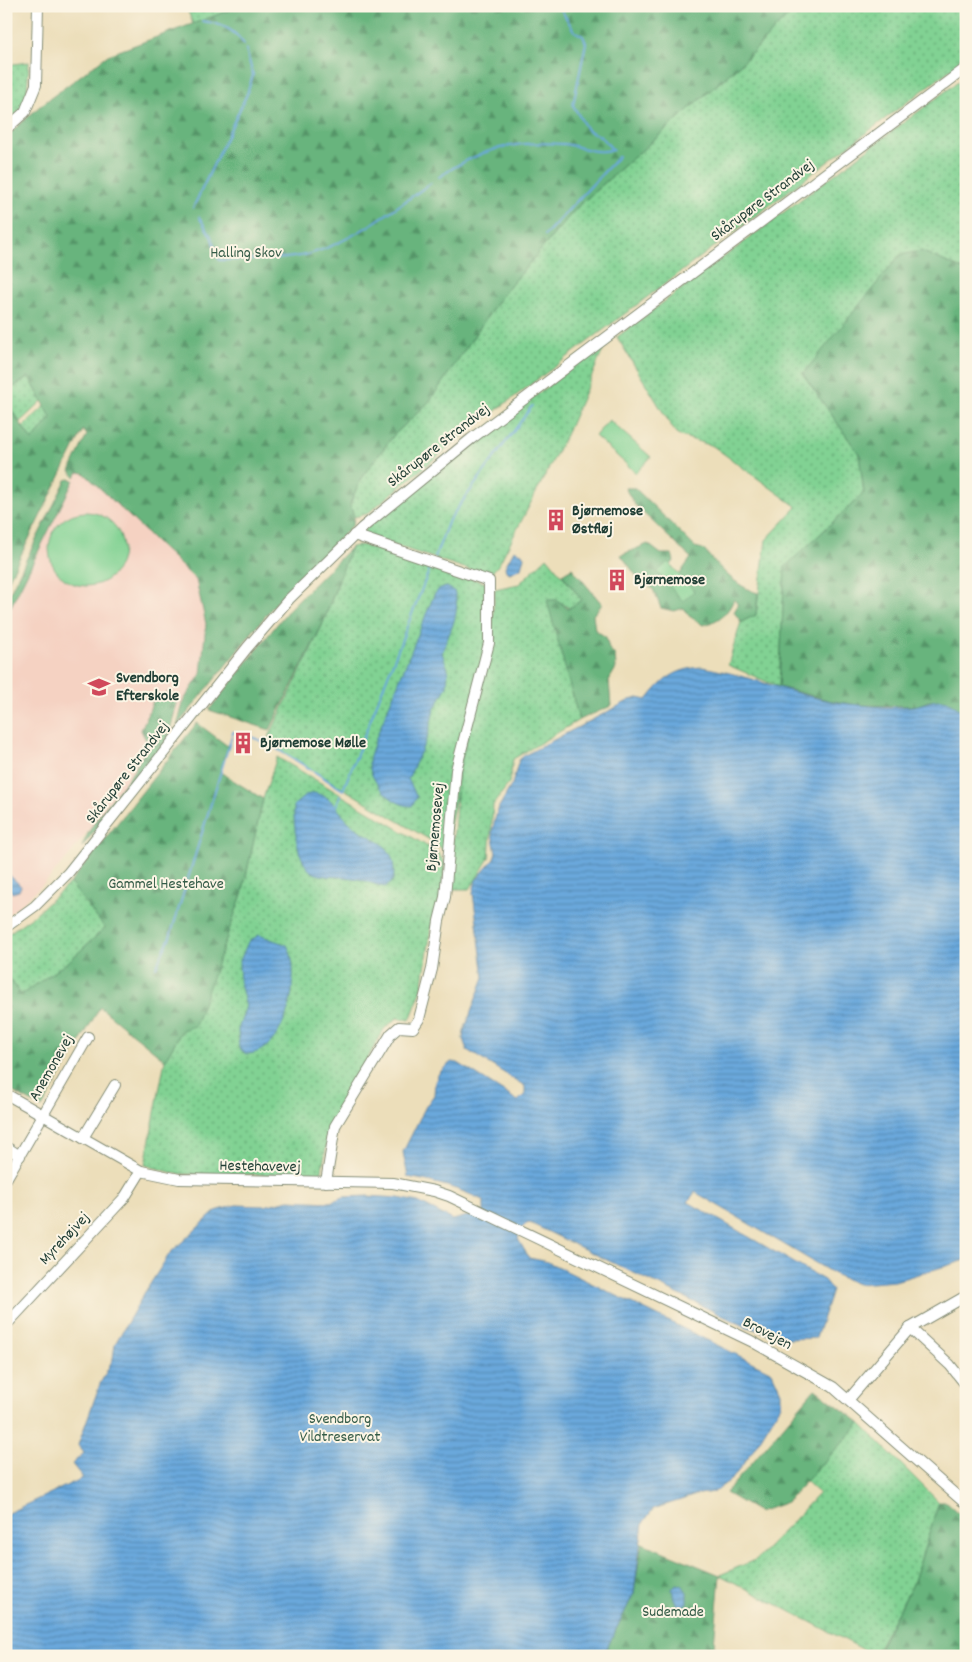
<svg xmlns="http://www.w3.org/2000/svg" width="972" height="1662" font-family="Dekko,sans-serif">
<style>
.built{fill:#f5d2c2}
.green{fill:url(#green-dots);stroke:#508864}
.forest{fill:url(#forest-firs);stroke:#447858;fill-rule:evenodd}
.pitch{fill:#81d293;stroke:#508864}
.water{fill:url(#water-rules);stroke:#447288}
.lines{fill:none;stroke-linecap:round;stroke-linejoin:round}
.stream{stroke:#6aa8dc;stroke-width:2}
.minor-casing{stroke:#868e77;stroke-width:12}
.minor{stroke:#fff;stroke-width:10}
.labels{text-anchor:middle;dominant-baseline:central;stroke-width:4;stroke-linejoin:round;paint-order:stroke}
.street-label{font-size:16px;fill:#1f3d34;stroke:#fcf5e5}
.park-label{font-size:16px;fill:#335b47;stroke:#fcf5e5}
.poi-label{font-size:16px;font-weight:bold;fill:#1f3d34;stroke:#fcf5e5;text-anchor:start}
</style>
<defs>
<pattern id="green-dots" width="8" height="8" patternUnits="userSpaceOnUse" patternTransform="scale(1.25)"><rect width="8" height="8" fill="#81d293"/><path d="M2 2h.1M6 6h.1" fill="none" stroke="#69ac79" stroke-width="1.8" stroke-linecap="round"/></pattern>
<pattern id="forest-firs" width="22" height="20" patternUnits="userSpaceOnUse" patternTransform="scale(1.25)"><rect width="22" height="20" fill="#68b47d"/><path d="M5 1l3.5 6h-7zM16 11l3.5 6h-7z" fill="#559467"/></pattern>
<pattern id="water-rules" width="6" height="5" patternUnits="userSpaceOnUse" patternTransform="scale(1.25)"><rect width="6" height="5" fill="#6aa8dc"/><path d="M0 2.5h6" fill="none" stroke="#578ab3"/></pattern>
</defs>
<rect width="100%" height="100%" fill="#fcf5e5"/>
<filter id="ink" filterUnits="userSpaceOnUse"><feTurbulence type="fractalNoise" baseFrequency=".02" numOctaves="2"/><feDisplacementMap in="SourceGraphic" scale="10" xChannelSelector="R" yChannelSelector="G"/><feConvolveMatrix kernelMatrix="1 2 1 2 8 2 1 2 1" color-interpolation-filters="sRGB"/></filter>
<filter id="wash" filterUnits="userSpaceOnUse"><feTurbulence type="fractalNoise" baseFrequency=".0096" numOctaves="4" result="noise"/><feDisplacementMap in="SourceGraphic" scale="20" xChannelSelector="R" yChannelSelector="G"/><feGaussianBlur stdDeviation="1.12" result="paint"/><feColorMatrix in="noise" values="0 0 0 0 0 0 0 0 0 0 0 0 0 0 0 0 0 1.4 0 .05"/><feComposite in="paint" operator="in"/></filter>
<g filter="url(#wash)">
<rect width="100%" height="100%" fill="#ecdeba"/>
<polygon class="built" points="78,472 84,472 196,580 206,624 201,674 163,735 70,854 48,880 6,917 6,616"/>
<g class="green">
<polygon points="186,6 241,6 193,24"/>
<polygon points="797,6 966,6 966,58 470,430 367,514 354,517 350,504 361,478 394,435 429,402 500,298 577,207 745,60"/>
<polygon points="29,62 26,105 6,123 6,65"/>
<polygon points="966,76 966,271 921,251 803,374 859,454 864,493 785,567 779,687 728,665 741,622 756,615 766,540 797,507 713,446 677,435 617,337"/>
<polygon points="607,341 566,435 499,564 489,576 360,534 392,505"/>
<polygon points="29,377 42,401 20,422 12,411 9,390"/>
<polygon points="45,406 51,417 32,441 23,427"/>
<polygon points="362,545 486,583 486,643 445,852 437,844 266,743 322,626 351,547"/>
<polygon points="547,557 582,600 569,608 557,600 548,601 579,720 513,759 509,783 493,805 489,858 470,889 449,889 459,771 491,644 495,589 519,584"/>
<polygon points="277,757 437,852 445,863 441,897 433,916 422,989 410,1020 397,1018 384,1029 330,1126 321,1175 177,1174 145,1165 165,1060 182,1030 195,1024 242,894 263,799"/>
<polygon points="70,883 105,928 68,962 21,995 6,973 6,935 33,916"/>
<polygon points="860,1423 939,1502 913,1584 874,1655 720,1575 757,1559 819,1493 806,1481"/>
</g>
<g class="forest">
<path d="M241 6H797L745 60 577 207 500 298 429 402 394 435 361 478 350 504 354 517 353 525 275 604 177 726 184 700 201 674 206 624 196 580 84 473 78 472 75 477 70 471 87 435 83 430 6 585V137L40 106 108 55ZM29 377 51 417 32 441 12 411 9 390Z"/>
<polygon points="921,251 966,271 966,714 946,701 929,701 916,706 858,705 828,700 779,687 785,567 864,493 859,454 803,374 900,255"/>
<polygon points="69,479 74,480 6,616 6,600 66,480"/>
<path d="M625 488H635L695 547 703 549C718 566 736 587 758 593L756 615 741 622 734 612 738 605 734 599C728 614 719 621 703 625L689 616 684 608 674 611 661 608 653 589 641 582 621 555 648 544 661 554H672L674 561 671 565 668 562 694 592 679 575 691 558 635 505Z"/>
<polygon points="351,547 322,625 270,730 209,710 290,608"/>
<polygon points="572,568 602,604 593,615 595,630 606,637 609,649 615,655 616,668 609,680 611,706 579,720 547,600 557,600 568,609 582,600 562,574"/>
<path d="M169 692 178 698 168 739 82 847C96 807 136 782 147 742L141 730 154 699Z"/>
<polygon points="197,723 229,747 220,772 263,799 242,894 195,1026 182,1030 165,1060 100,1007 42,1108 6,1088 6,973 21,995 68,962 105,928 70,883"/>
<polygon points="815,1389 860,1423 787,1502 759,1512 726,1493"/>
<polygon points="939,1502 947,1502 966,1519 966,1656 875,1656 913,1584"/>
<polygon points="642,1543 720,1575 713,1656 603,1656 634,1593"/>
</g>
<g class="pitch">
<polygon points="609,420 651,457 636,473 595,436"/>
<circle cx="86" cy="549" r="37"/>
<polygon points="668,562 694,591 683,601 657,572"/>
</g>
<g class="water">
<polygon points="514,550 522,553 524,557 521,568 510,573 506,571 505,567"/>
<path d="M447 587 454 591C462 614 449 631 442 653L448 669 447 686 434 710 427 738 408 779 417 797 412 806C393 807 368 780 369 761 370 753 374 745 376 738L434 595 440 588Z"/>
<path d="M702 667C755 676 805 701 859 705 877 707 895 708 913 706 924 705 935 697 947 701 953 704 960 710 966 714V1260L895 1281 858 1284 836 1275 695 1192 688 1202 824 1280 832 1290 816 1338 785 1339 742 1325 528 1222 520 1230 518 1239 529 1258 548 1262 772 1372 781 1392V1405L754 1449 733 1478 714 1492 699 1494 653 1509 643 1523 634 1593 603 1656H6V1514L83 1478 72 1464 84 1453 78 1445 100 1384 113 1359 115 1344 145 1292 170 1253 216 1211 236 1205 264 1206 289 1200 330 1202 344 1197 368 1196 398 1198 418 1202 453 1220 468 1216 477 1217 484 1212V1201C460 1188 434 1182 408 1177L403 1152 426 1106 434 1095 435 1082 439 1073 451 1062 458 1063 518 1101 525 1094V1086L467 1050 463 1039 464 1031 484 977 473 893 476 880 494 859 496 853 492 833 495 819 499 807 512 784 519 760 525 755 630 700 638 698 647 700C663 679 675 669 702 667Z"/>
<path d="M314 793C334 797 335 808 348 821 367 841 394 838 394 872 394 880 392 883 385 887 374 885 364 879 352 878 340 876 325 878 314 873 297 866 293 822 294 805L306 795Z"/>
<polygon points="6,872 21,886 19,891 12,893 6,885"/>
<path d="M259 935 287 945C303 973 287 1054 246 1054L239 1048 238 1030 246 1006 240 983 239 963 248 942Z"/>
<polygon points="676,1584 682,1585 687,1592 687,1603 680,1608 674,1599 672,1589"/>
</g>
<g class="lines">
<g class="stream">
<polyline points="559,6 574,31 583,36 586,43 573,105 587,130 600,136 613,150"/>
<path d="M202 21C221 24 233 28 244 44"/>
<path d="M439 177C479 149 514 140 563 144 578 145 598 156 612 149"/>
<polyline points="193,208 247,94 253,75 246,49"/>
<path d="M199 217 211 236 219 260C245 259 273 261 300 256 344 248 394 209 431 183"/>
<polyline points="545,235 619,156"/>
<polyline points="435,557 449,520 532,406"/>
<polyline points="336,806 340,796"/>
<path d="M156 967 170 937 233 732C263 735 315 773 343 790L430 568"/>
</g>
</g>
</g>
<g filter="url(#ink)">
<g class="lines">
<g class="minor-casing">
<g id="minor">
<polyline points="6,129 25,112 36,85 38,6"/>
<polyline points="6,927 35,906 68,873 247,648 289,599 362,528 471,439 966,68"/>
<polyline points="6,1094 141,1171 179,1179 393,1183 434,1191 449,1196 751,1341 833,1387 966,1504"/>
<polyline points="83,1138 115,1085"/>
<polyline points="6,1147 20,1156"/>
<polyline points="6,1179 88,1037"/>
<polyline points="326,1182 335,1126 391,1034 399,1027 413,1028 419,1019 432,969 439,921 445,897 456,770 489,643 489,581 354,535"/>
<polyline points="6,1325 125,1197 141,1171"/>
<polyline points="910,1328 950,1365 966,1385"/>
<polyline points="849,1399 910,1328 966,1296"/>
</g>
</g>
<use href="#minor" class="minor"/>
</g>
</g>
<defs>
<g id="building-bare" transform="scale(1.725)"><path d="M-4-6H4V6H1V3H-1V6H-4ZM-2.5-4.3h1.7v1.8h-1.7ZM.8-4.3h1.7v1.8H.8ZM-2.5-1h1.7V.8h-1.7ZM.8-1h1.7V.8H.8Z" fill="#d1495b" stroke="#fcf5e5" stroke-width="2.5" paint-order="stroke"/></g>
<g id="school-bare" transform="scale(1.725)"><path d="M0-5L7-2L0 1L-7-2ZM-4 1L0 2.5L4 1V4Q0 6-4 4Z" fill="#d1495b" stroke="#fcf5e5" stroke-width="2.5" paint-order="stroke"/></g>
</defs>
<g fill-rule="evenodd">
<use href="#building-bare" x="556" y="520"/>
<use href="#building-bare" x="617" y="580"/>
<use href="#school-bare" x="99" y="687"/>
<use href="#building-bare" x="243" y="743"/>
</g>
<g class="labels">
<g class="street-label">
<text transform="translate(763 201) rotate(-37)">Skårupøre Strandvej</text>
<text transform="translate(439 446) rotate(-38)">Skårupøre Strandvej</text>
<text transform="translate(128 773) rotate(-52)">Skårupøre Strandvej</text>
<text transform="translate(436 827) rotate(-85)">Bjørnemosevej</text>
<text transform="translate(52 1068) rotate(-60)">Anemonevej</text>
<text transform="translate(260 1167) rotate(1)">Hestehavevej</text>
<text transform="translate(65 1239) rotate(-47)">Myrehøjvej</text>
<text transform="translate(767 1334) rotate(28)">Brovejen</text>
</g>
<g class="park-label">
<text x="246" y="253">Halling Skov</text>
<text x="166" y="884">Gammel Hestehave</text>
<text x="340" y="1419">Svendborg<tspan x="340" dy="18">Vildtreservat</tspan></text>
<text x="673" y="1612">Sudemade</text>
</g>
<g class="poi-label">
<text x="572" y="511">Bjørnemose<tspan x="572" dy="18">Østfløj</tspan></text>
<text x="634" y="580">Bjørnemose</text>
<text x="116" y="678">Svendborg<tspan x="116" dy="18">Efterskole</tspan></text>
<text x="260" y="743">Bjørnemose Mølle</text>
</g>
</g>
<rect width="972" height="1662" fill="none" stroke="#fcf5e5" stroke-width="25"/>
</svg>
